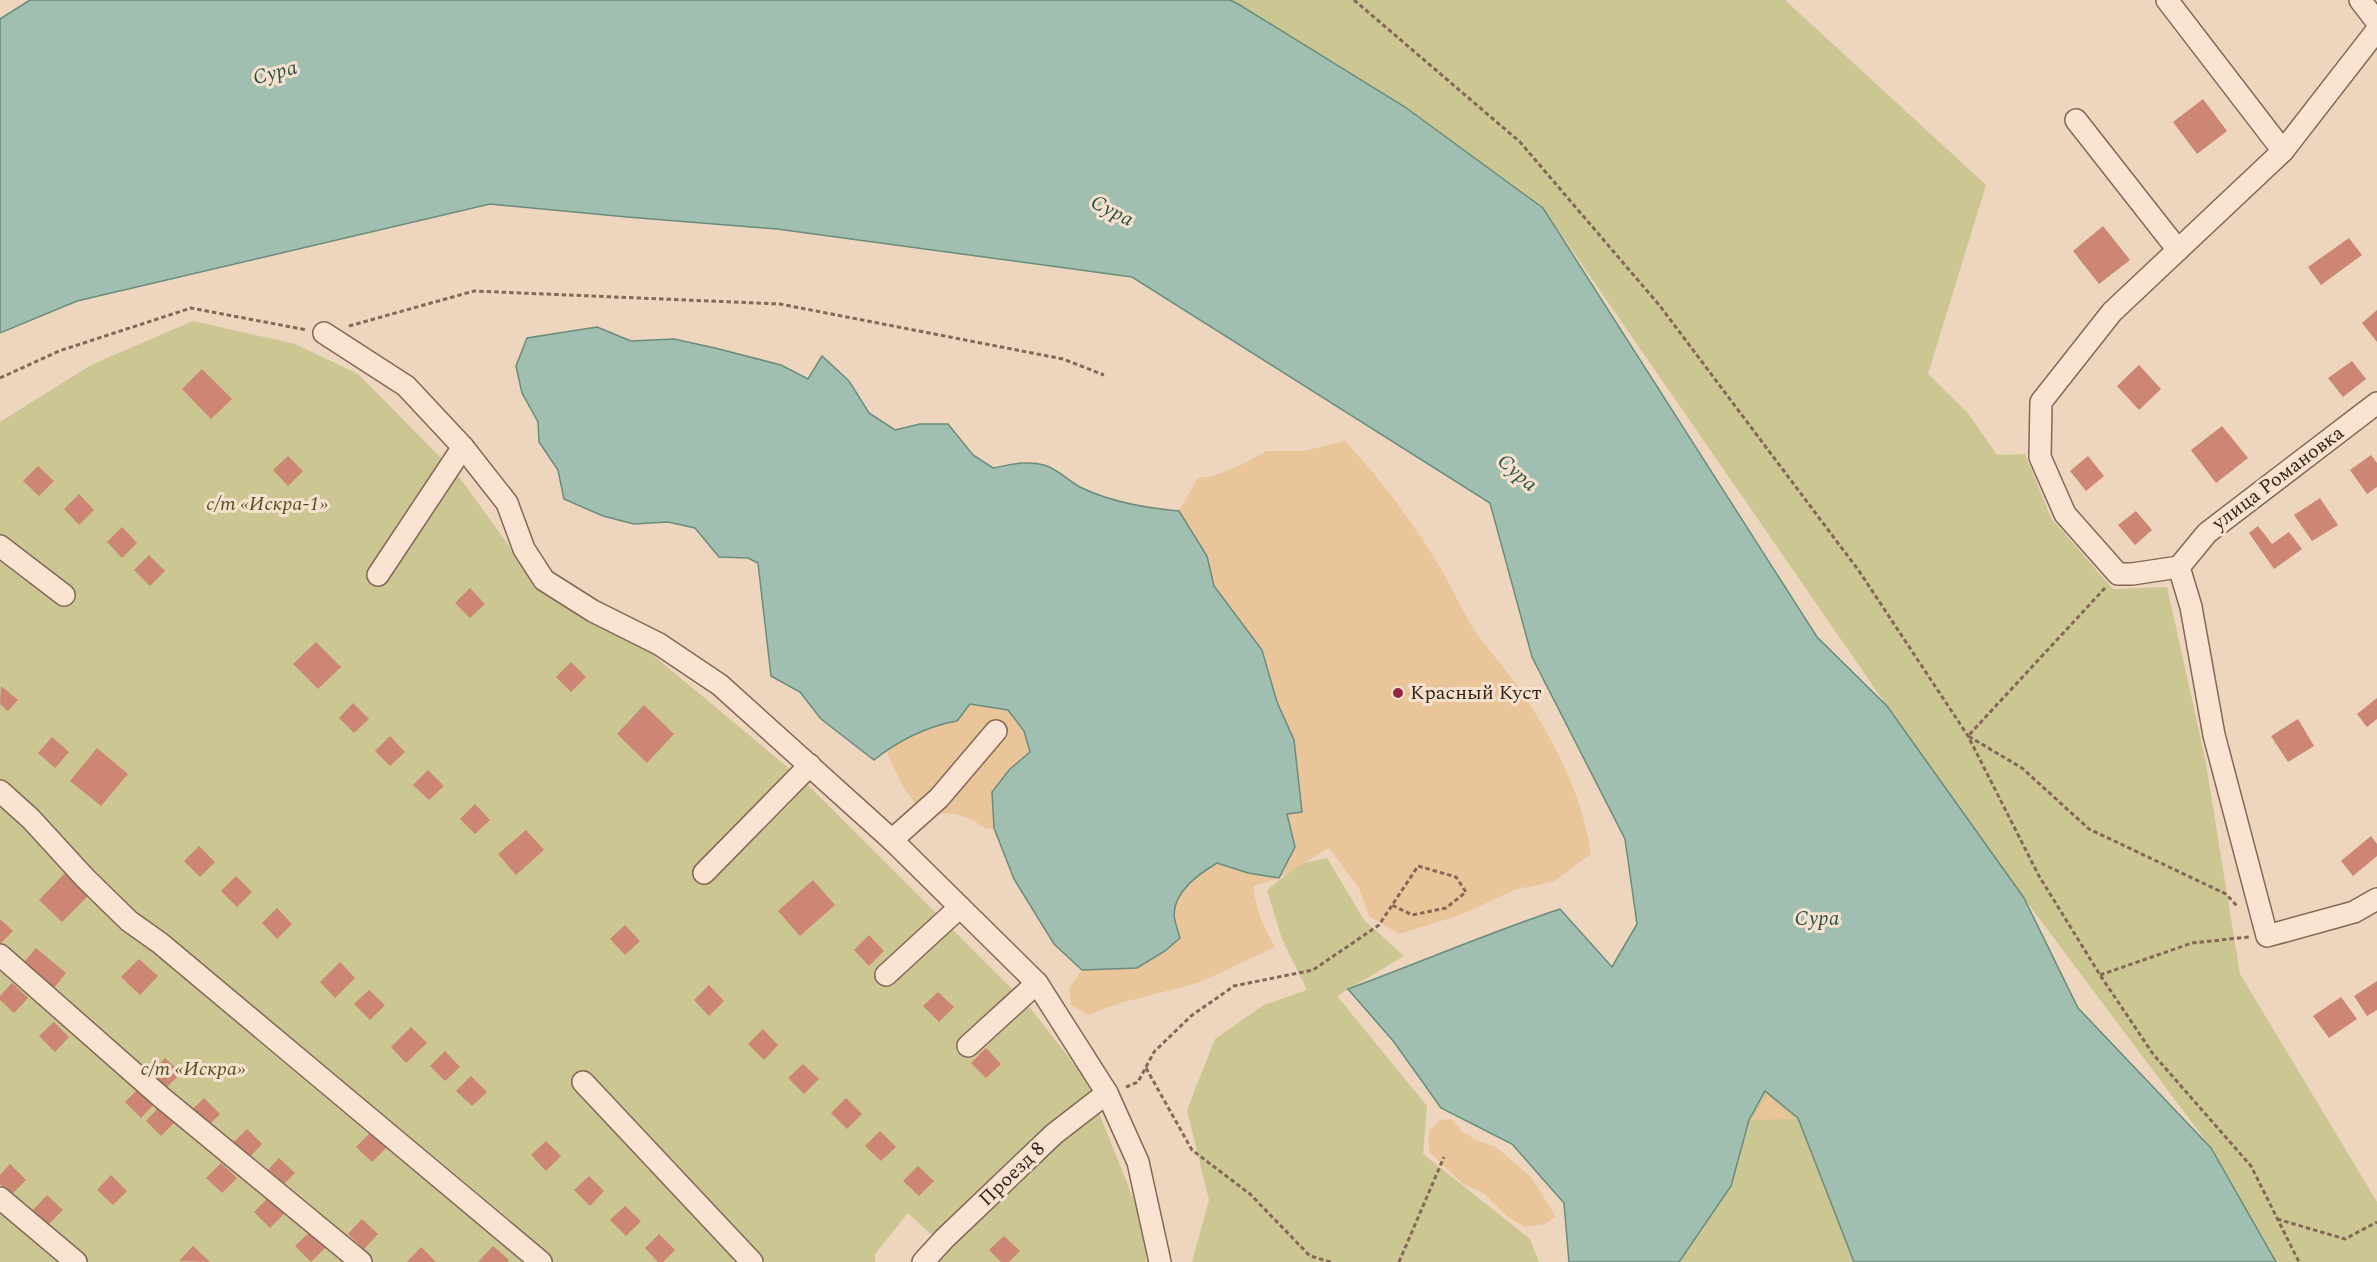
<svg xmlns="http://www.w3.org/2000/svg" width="2377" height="1262" font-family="Spectral,serif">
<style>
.green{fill:#cbc692}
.sand{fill:#eac59a}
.water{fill:#a1bfb0;stroke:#698c7c;stroke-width:1.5}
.building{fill:#cc8673}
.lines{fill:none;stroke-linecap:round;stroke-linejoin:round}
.minor-casing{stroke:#856657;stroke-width:24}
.path{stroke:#856657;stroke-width:3;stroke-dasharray:4.5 3;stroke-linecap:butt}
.minor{stroke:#f8e4d1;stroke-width:21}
.poi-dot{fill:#94273e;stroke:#f5e1cd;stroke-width:2}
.labels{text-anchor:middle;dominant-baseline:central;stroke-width:6;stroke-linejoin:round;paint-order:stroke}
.street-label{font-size:20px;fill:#35231b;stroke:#f5e1cd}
.park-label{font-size:20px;font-style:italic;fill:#4f5122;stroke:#f5e1cd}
.poi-label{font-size:20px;fill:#35231b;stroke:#f5e1cd;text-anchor:start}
.water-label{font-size:21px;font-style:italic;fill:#2b5449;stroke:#f5e1cd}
</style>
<rect width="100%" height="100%" fill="#edd5be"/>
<g class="green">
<polygon points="1220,0 1785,0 1986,185 1928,374 1967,412 1997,455 2025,454 2051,518 2113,589 2167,587 2205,758 2240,974 2377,1202 2377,1262 2276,1262 2211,1148 2024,898 1887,706 1543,208"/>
<polygon points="193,321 295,344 358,374 457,474 538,586 648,651 803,780 1028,1005 1085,1078 1136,1205 1147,1262 931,1262 945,1247 908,1213 875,1254 875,1262 0,1262 0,422 91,365"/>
<polygon points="1327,858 1364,920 1404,956 1337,996 1427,1106 1423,1154 1530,1239 1539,1262 1192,1262 1209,1200 1187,1110 1215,1039 1264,1005 1307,990 1282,939 1267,890 1300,864"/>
<polygon points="1765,1091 1798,1118 1854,1262 1679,1262 1731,1186 1749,1120"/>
</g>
<g class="sand">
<path d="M1345 441C1379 477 1408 516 1434 557 1448 579 1458 604 1472 626 1484 646 1502 664 1516 684 1552 736 1582 792 1591 854L1553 882 1517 889 1460 915 1399 934 1369 916 1359 888 1329 848 1279 878 1253 886C1256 909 1263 927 1275 947L1198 983 1120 1003 1088 1015 1071 1005 1069 989 1082 970 1137 968 1165 951 1180 939C1178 931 1175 923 1174 915 1174 891 1199 874 1217 862L1248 873 1279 878 1295 847 1287 814 1302 812 1294 740 1237 619 1214 586 1207 556 1179 511 1198 478 1213 476 1241 465 1267 451H1304Z"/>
<polygon points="970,704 1008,710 1024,731 1030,753 1010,769 992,792 994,828 986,829 973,820 956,814 939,813 915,803 902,785 886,750 938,724 957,721"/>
<polygon points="1767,1095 1795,1119 1751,1120"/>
<polygon points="1451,1119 1463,1132 1476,1140 1496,1147 1531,1177 1556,1217 1545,1224 1525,1227 1508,1217 1485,1194 1462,1183 1429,1152 1429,1131 1440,1120"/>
</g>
<g class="water">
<path d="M30 0H1230L1238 4 1405 107 1543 208 1817 637 1887 706 2024 898 2078 1008 2211 1148 2276 1262H1854L1798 1118 1765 1091 1749 1120 1731 1186 1679 1262H1569L1564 1203 1512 1144 1441 1108 1394 1042 1348 989C1419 963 1488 933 1560 909L1612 967 1637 924 1625 839 1532 657 1490 503 1132 277 777 229 627 217 490 204 77 301 0 333V19Z"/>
<path d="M597 327 631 341 674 339 715 348 781 365 808 379 822 356 849 381 869 413 895 430 920 424H948L973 455 993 468C1010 465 1027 460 1044 465 1057 468 1068 481 1080 487 1110 502 1145 508 1179 511L1207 556 1214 586 1262 650 1277 702 1294 740 1302 812 1287 814 1295 847 1279 878 1248 873 1217 863C1199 874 1174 891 1174 915 1175 923 1178 931 1180 938L1165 951 1137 968 1082 970 1054 944 1014 879 994 828 992 792 1010 769 1030 752 1024 731 1008 710 970 704 957 721C928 726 897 741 874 760L821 719 800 692 771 676 758 563 748 558 719 557 695 528 668 522 634 524 603 516 564 499 558 470 539 442 538 422 522 393 516 366 527 338Z"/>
</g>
<g class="building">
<polygon points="2203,99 2227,131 2197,154 2173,122"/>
<polygon points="2103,226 2130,260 2099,284 2073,251"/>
<polygon points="2349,238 2362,255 2321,285 2308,267"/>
<polygon points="2377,310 2377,342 2362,323"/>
<polygon points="2352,361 2366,379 2343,397 2328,378"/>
<polygon points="2139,365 2161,389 2139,410 2117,386"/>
<polygon points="202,369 232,399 211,419 182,389"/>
<polygon points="2222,426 2248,458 2216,483 2191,450"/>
<polygon points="2371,455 2377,463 2377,487 2367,494 2350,470"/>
<polygon points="288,456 303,471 288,486 273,470"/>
<polygon points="2088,456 2104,476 2086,491 2070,471"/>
<polygon points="38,466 54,481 39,496 23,481"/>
<polygon points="79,494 94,510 79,525 64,509"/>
<polygon points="2320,498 2338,525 2312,541 2294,515"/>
<polygon points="2136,511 2152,530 2135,545 2118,525"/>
<polygon points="2258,526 2272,544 2289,532 2302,549 2274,569 2249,533"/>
<polygon points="122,527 137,543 122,558 107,542"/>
<polygon points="149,555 165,571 150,586 134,570"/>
<polygon points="470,588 485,604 470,618 455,603"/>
<polygon points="316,642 341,667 318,689 293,664"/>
<polygon points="571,662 586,677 571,692 556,677"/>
<polygon points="1,686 18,700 8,711 0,704"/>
<polygon points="2377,698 2377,719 2367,727 2357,714"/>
<polygon points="353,703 369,719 354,733 339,718"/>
<polygon points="644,705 674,734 647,763 617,734"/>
<polygon points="2298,719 2314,746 2288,762 2271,736"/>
<polygon points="390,736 405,752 390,766 375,751"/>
<polygon points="52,737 69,752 55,768 38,753"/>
<polygon points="97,748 128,774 101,806 70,781"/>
<polygon points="428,770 444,786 429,800 413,785"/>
<polygon points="475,804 490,820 475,834 460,819"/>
<polygon points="526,830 544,850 516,875 498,854"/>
<polygon points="2371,836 2377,844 2377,856 2353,876 2341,861"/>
<polygon points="199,846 215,862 200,877 184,861"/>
<polygon points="66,872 89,895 62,922 39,900"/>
<polygon points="236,876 252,892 237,907 221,891"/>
<polygon points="813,880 835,905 800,936 778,911"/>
<polygon points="277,908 292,924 277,939 262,923"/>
<polygon points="0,919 13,931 0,944"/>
<polygon points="625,925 640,941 625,955 610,939"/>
<polygon points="869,935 884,951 869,966 854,950"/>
<polygon points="36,948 66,973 53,989 23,963"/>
<polygon points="139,959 158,976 140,995 121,977"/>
<polygon points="340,962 355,978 335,998 320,982"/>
<polygon points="2377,981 2377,1010 2367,1016 2354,996"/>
<polygon points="12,983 28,998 14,1013 0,1000 0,996"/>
<polygon points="709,985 724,1001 709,1016 694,1000"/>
<polygon points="369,990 385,1005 370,1020 354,1004"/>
<polygon points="938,992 954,1007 939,1022 923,1006"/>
<polygon points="2341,997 2357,1019 2329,1038 2313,1016"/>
<polygon points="54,1022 69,1037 55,1052 39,1036"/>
<polygon points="411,1027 427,1043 406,1063 391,1047"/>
<polygon points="763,1029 778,1045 764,1060 748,1044"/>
<polygon points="986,1048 1001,1064 986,1078 971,1063"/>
<polygon points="445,1051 460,1067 445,1081 430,1066"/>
<polygon points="165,1058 181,1073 166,1088 151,1073"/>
<polygon points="803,1064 819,1079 804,1094 788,1078"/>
<polygon points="471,1076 487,1092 472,1106 456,1091"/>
<polygon points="140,1087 156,1102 141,1118 125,1102"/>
<polygon points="204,1098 220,1114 205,1129 189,1113"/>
<polygon points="846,1098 862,1114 847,1129 831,1113"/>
<polygon points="160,1106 176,1121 161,1136 146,1121"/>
<polygon points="247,1129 262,1144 248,1159 232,1144"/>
<polygon points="880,1131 896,1147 881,1161 865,1146"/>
<polygon points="371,1132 387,1147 372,1162 356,1147"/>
<polygon points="546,1141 561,1156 546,1171 531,1155"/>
<polygon points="279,1158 295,1173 280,1188 265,1173"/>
<polygon points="221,1163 237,1178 222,1193 206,1178"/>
<polygon points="10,1164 26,1180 11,1195 0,1184 0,1175"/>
<polygon points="918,1166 934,1181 919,1196 903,1181"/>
<polygon points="111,1175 127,1191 113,1205 97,1190"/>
<polygon points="589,1176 604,1191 590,1206 574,1190"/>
<polygon points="47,1195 63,1210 48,1225 33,1210"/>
<polygon points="269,1197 285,1213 270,1228 254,1212"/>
<polygon points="625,1206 641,1221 626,1236 610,1220"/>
<polygon points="362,1219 378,1234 364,1249 348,1234"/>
<polygon points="310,1232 326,1247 311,1262 295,1246"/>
<polygon points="659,1234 675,1250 663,1262 658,1262 645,1248"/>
<polygon points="1004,1236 1020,1251 1009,1262 1001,1262 989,1250"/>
<polygon points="193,1246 210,1262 179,1261"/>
<polygon points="493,1246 509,1260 508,1262 478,1262"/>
<polygon points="421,1247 436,1262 407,1262"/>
</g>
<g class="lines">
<g class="minor-casing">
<g id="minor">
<polyline points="2167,0 2283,151"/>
<polyline points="2360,0 2377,22"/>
<polyline points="2076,120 2178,250"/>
<polyline points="324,333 406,386 463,447 507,503 524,549 544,580 593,611 659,644 720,685 892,840 1037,983 1107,1093 1138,1162 1160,1262"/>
<polyline points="2377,403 2207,533 2179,567 2191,607 2214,735 2267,936 2354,912 2377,899"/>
<polyline points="0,546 64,595"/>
<polyline points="2179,567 2132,574 2118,574 2065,514 2040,457 2041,402 2112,312 2283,151 2377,30"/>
<polyline points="378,575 463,447"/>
<polyline points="0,791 31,819 85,878 129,921 160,943 541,1262"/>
<polyline points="892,840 939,798 996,731"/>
<polyline points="704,873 810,765"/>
<polyline points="0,955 161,1097 361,1262"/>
<polyline points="886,975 960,907"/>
<polyline points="968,1046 1037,983"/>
<polyline points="583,1082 752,1262"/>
<polyline points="0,1198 76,1262"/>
<polyline points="923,1262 944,1239 1054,1134 1107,1093"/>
</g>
</g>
<g class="path">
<polyline points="1354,0 1520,142 1660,306 1859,571 1968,736 2039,876 2100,975 2153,1054 2251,1166 2299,1262"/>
<polyline points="349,326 474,291 780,304 1063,359 1104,375"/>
<polyline points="0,378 59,351 191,308 307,330"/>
<polyline points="2105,588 1968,736 2022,768 2089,829 2226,894 2238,907"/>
<polyline points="2100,975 2192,943 2249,937"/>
<polyline points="1146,1068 1192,1150 1250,1194 1310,1256 1331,1262"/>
<polyline points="1126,1087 1138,1082 1154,1052 1191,1016 1234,986 1313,970 1379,925 1418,866 1456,877 1466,892 1446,908 1412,915 1392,905"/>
<polyline points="2277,1219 2345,1239 2377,1222"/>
<polyline points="1399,1262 1444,1157"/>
</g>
<use href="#minor" class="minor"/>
</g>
<circle class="poi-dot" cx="1398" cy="693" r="6"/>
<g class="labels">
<g class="street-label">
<text transform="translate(2278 478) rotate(-37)">улица Романовка</text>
<text transform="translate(1012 1174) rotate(-44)">Проезд 8</text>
</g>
<g class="park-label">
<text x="267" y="504">с/т «Искра-1»</text>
<text x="193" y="1069">с/т «Искра»</text>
</g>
<g class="poi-label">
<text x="1410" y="693">Красный Куст</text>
</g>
<g class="water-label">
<text transform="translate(275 73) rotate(-15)">Сура</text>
<text transform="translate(1112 211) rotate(27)">Сура</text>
<text transform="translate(1517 473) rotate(41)">Сура</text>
<text x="1817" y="919">Сура</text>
</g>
</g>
</svg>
